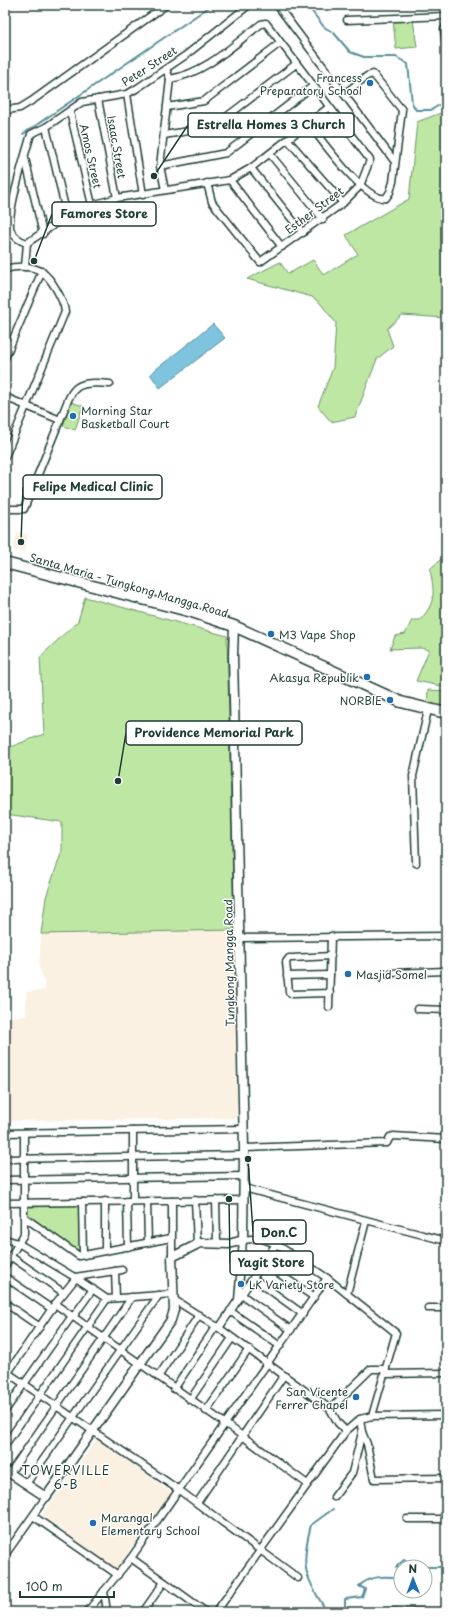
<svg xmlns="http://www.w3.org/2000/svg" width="451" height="1617" font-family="'Playpen Sans',sans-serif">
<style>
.built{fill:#faf1e2}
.green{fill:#bee7a3;stroke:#6e926c}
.water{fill:#7ec4df;stroke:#588e9b}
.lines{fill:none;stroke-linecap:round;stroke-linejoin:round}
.stream{stroke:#588e9b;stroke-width:2}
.minor-casing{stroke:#1f3d34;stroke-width:9}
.tertiary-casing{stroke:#1f3d34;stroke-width:11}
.primary-casing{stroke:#1f3d34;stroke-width:13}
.minor{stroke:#fff;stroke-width:6}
.tertiary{stroke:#fff;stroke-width:8}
.primary{stroke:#fff;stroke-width:10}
.poi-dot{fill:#1f6fb2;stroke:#fff;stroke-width:1.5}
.labels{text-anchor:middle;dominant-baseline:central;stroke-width:3;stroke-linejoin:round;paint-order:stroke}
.street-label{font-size:11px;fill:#1f3d34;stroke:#fff}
.poi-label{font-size:11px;fill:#1f3d34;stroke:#fff;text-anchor:start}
.neighbourhood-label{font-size:12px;letter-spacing:1px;fill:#1f3d34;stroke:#fff}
.leader{fill:none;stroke:#1f3d34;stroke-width:1.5}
.callout-dot{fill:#1f3d34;stroke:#fff;stroke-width:1.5}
.callout{fill:#fff;stroke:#1f3d34;stroke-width:1.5}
.callout-label{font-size:12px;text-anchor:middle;font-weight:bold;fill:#1f3d34}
</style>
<rect width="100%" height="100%" fill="#fff"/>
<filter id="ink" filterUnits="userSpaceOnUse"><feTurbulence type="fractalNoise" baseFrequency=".025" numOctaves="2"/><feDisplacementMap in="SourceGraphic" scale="8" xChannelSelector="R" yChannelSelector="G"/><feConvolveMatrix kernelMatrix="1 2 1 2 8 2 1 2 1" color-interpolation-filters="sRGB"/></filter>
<g filter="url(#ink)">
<g class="built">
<polygon points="17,532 28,534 25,552 13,550"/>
<polygon points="234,930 237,1118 5,1121 5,1018 26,1015 26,992 45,990 44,982 39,967 41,934"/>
<polygon points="97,1439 172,1493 116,1569 42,1515"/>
</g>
<g class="green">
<polygon points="413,19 417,47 396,49 393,21"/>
<polygon points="446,111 446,318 402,315 387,329 393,346 377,359 355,417 331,422 318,406 333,368 336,323 320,303 312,297 247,279 280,262 288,274 313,260 324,275 358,254 346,235 409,199 417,122"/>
<polygon points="71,402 83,406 75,430 63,426"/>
<path d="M441 559 446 560V687L416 681 429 650 421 648 390 649 395 636 405 634 412 620H420C437 601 434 592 430 569Z"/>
<polygon points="85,597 227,636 234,930 41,934 46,897 62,851 62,822 5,814 5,749 44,734 40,657 78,621"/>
<polygon points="428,690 446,691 446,706 427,705"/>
<polygon points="81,1205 82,1253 79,1254 27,1216 27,1207"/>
</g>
<polygon class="water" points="213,324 225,338 160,388 150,374"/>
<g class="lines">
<g class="stream">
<polyline points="307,5 324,27 334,33 350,52 364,57 396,57 408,64 412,103 416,110 431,110 446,101"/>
<polyline points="23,134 212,5"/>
<polyline points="422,1567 446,1567"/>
<polyline points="401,1569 396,1567 404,1560 414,1567"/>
<path d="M324 1612V1607C303 1574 301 1563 311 1525L333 1509"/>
<path d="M353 1612 345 1608V1599L362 1597 365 1589 359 1586C371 1575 386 1576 401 1578"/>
</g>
<g class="minor-casing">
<g id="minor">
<polyline points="277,5 395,162"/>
<polyline points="347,20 446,16"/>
<polyline points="446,25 444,30 446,47"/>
<polyline points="5,72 7,76 5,123"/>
<path d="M170 79C206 73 233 45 261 24L266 23 370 160 360 186 343 203 260 262 212 202 207 183"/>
<polyline points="127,94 143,195"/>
<polyline points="98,99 117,198"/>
<polyline points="167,107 204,101 280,43"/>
<polyline points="7,110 20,108 33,100 166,5"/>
<polyline points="70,112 92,205"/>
<path d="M308 123C322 140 365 202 386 198L390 192 393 182 402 110 373 74 367 76 344 94"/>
<polyline points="46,127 67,216"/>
<polyline points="164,135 213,127 296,64"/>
<polyline points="288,140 343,203"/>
<polyline points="270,154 323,219"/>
<polyline points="25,158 43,234"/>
<polyline points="160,166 226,153 313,86"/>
<polyline points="251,168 303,233"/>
<polyline points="230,180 282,247"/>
<polyline points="165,190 160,166 170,79 166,69"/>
<path d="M27 243C20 241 15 238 11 231 5 217 26 152 31 134L46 127 82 102 127 94 136 89 186 55 249 5"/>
<polyline points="27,243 67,216 92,205 117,198 230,180 251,168 329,107"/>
<polyline points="25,267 27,243"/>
<path d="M5 269C16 266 32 265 42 272 51 278 64 300 65 312L5 457"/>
<polyline points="5,358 42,271"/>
<path d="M5 397 60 420C73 388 72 380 110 384"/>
<polyline points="5,509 24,509 60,420"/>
<polyline points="416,863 413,776 428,710"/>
<polyline points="239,938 446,936"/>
<polyline points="391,973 446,971"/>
<polyline points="287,976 330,975"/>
<polyline points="330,993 292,994 289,992 286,962 289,958 292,958 331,956"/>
<polyline points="329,1007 331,936"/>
<polyline points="418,1009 446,1010"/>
<polyline points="133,1131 133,1201"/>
<polyline points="5,1133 244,1129"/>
<polyline points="244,1148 387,1143 390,1137 393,1136 446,1139"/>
<polyline points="5,1159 244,1155"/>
<polyline points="5,1180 244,1176"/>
<polyline points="244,1188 446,1241"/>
<polyline points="195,1200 197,1244"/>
<polyline points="216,1200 217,1243"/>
<polyline points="105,1201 105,1251"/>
<polyline points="127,1201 128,1247"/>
<polyline points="147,1201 148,1243"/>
<polyline points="172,1201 172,1257"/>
<polyline points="82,1202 83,1255"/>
<polyline points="5,1203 244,1200"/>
<polyline points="24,1217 79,1256 171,1238"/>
<polyline points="5,1239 18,1243 76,1278"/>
<polyline points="10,1256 64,1293"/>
<polyline points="263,1263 314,1297"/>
<polyline points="5,1266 24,1234 24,1133"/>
<polyline points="115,1271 116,1298"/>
<polyline points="5,1277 52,1309"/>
<polyline points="75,1277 122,1270"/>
<polyline points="253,1278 303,1314"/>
<polyline points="347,1294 366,1221"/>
<polyline points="242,1295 291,1330"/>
<polyline points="173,1299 219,1328 330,1409 371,1369 386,1369"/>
<polyline points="238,1300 243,1240 260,1238 276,1244 327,1278 396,1333 372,1416"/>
<polyline points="5,1303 40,1327"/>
<polyline points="55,1304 226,1424 306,1483"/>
<polyline points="428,1308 446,1308"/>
<polyline points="230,1311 280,1346"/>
<polyline points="73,1317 93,1289"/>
<polyline points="219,1328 276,1244"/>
<polyline points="8,1373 179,1490 298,1578"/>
<polyline points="385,1374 446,1373"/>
<polyline points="5,1377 55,1304 76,1278 107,1299 173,1294"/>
<polyline points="158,1377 199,1315"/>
<polyline points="174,1389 216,1326"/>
<polyline points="190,1400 232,1338"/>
<polyline points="330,1409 338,1423 346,1431"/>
<polyline points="5,1411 72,1316"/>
<polyline points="206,1411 249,1349"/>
<polyline points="360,1419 362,1432 367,1444 374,1479 446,1478"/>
<polyline points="5,1445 107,1299"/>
<polyline points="10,1473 132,1297"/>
<polyline points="26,1484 159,1295"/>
<polyline points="334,1497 352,1473 362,1432"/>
<polyline points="197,1503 284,1375"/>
<polyline points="33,1516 118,1575"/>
<polyline points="407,1519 446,1519"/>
<polyline points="5,1555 46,1497"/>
<polyline points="131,1558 206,1612"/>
<polyline points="104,1591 107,1612"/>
<polyline points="87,1612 131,1558 327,1278"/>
<polyline points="143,1612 164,1582"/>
<polyline points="216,1612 346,1431 360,1419 372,1416 446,1415"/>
<polyline points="384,1612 446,1612"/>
</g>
</g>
<g class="tertiary-casing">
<polyline id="tertiary" points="5,1470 46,1497 171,1320 174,1310 172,1257 200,1243 229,1244 243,1240 244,1148 233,655 234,626"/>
</g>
<g class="primary-casing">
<polyline id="primary" points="5,563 192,612 234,626 401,702 446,713"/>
</g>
<use href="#minor" class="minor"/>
<use href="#tertiary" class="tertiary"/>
<use href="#primary" class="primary"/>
</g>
</g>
<g class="poi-dot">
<circle cx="370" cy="83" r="4"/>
<circle cx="73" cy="416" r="4"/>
<circle cx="271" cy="634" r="4"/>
<circle cx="367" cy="677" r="4"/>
<circle cx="390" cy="700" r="4"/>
<circle cx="348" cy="974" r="4"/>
<circle cx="241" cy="1284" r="4"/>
<circle cx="356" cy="1397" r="4"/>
<circle cx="93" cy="1523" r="4"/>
</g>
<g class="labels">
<g class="street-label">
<text transform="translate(149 66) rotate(-33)">Peter Street</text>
<text transform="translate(117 147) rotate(80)">Isaac Street</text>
<text transform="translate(91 156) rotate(77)">Amos Street</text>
<text transform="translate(314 210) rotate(-37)">Esther Street</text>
<text transform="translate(129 585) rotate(16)">Santa Maria - Tungkong Mangga Road</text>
<text transform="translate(229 963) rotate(-91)">Tungkong Mangga Road</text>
</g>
<g class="poi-label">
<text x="362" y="77" text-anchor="end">Francess<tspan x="362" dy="13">Preparatory School</tspan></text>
<text x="81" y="410">Morning Star<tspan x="81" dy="13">Basketball Court</tspan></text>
<text x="279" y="634">M3 Vape Shop</text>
<text x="359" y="677" text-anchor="end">Akasya Republik</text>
<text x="382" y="700" text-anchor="end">NORBIE</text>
<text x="356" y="974">Masjid Somel</text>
<text x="249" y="1284">LK Variety Store</text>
<text x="348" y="1391" text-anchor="end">San Vicente<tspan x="348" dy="13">Ferrer Chapel</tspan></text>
<text x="101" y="1517">Marangal<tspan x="101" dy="13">Elementary School</tspan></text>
</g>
<g class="neighbourhood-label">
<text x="66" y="1470">TOWERVILLE<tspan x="66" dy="14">6-B</tspan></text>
</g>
</g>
<path class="leader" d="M154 176L188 125M34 261L52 214M21 542L23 487M118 781L126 733M248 1159L253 1232M229 1199L230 1263"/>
<g class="callout-dot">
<circle cx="154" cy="176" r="4"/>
<circle cx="34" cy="261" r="4"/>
<circle cx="21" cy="542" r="4"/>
<circle cx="118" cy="781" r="4"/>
<circle cx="248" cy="1159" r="4"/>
<circle cx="229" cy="1199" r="4"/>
</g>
<g class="callout">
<rect x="188" y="113" width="166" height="24" rx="4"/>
<rect x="52" y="202" width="104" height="24" rx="4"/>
<rect x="23" y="475" width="139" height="24" rx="4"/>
<rect x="126" y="721" width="176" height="24" rx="4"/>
<rect x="253" y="1220" width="53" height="24" rx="4"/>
<rect x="230" y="1251" width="83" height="24" rx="4"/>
</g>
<g class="callout-label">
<text x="271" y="129">Estrella Homes 3 Church</text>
<text x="104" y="218">Famores Store</text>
<text x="93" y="491">Felipe Medical Clinic</text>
<text x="214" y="737">Providence Memorial Park</text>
<text x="279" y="1237">Don.C</text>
<text x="271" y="1267">Yagit Store</text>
</g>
<rect width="451" height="1617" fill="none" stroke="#fff" stroke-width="20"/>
<rect x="10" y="10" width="431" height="1597" fill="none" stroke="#1f3d34" stroke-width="1.5" filter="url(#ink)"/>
<g transform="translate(413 1579) rotate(359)"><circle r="19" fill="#ffffff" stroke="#a5b1ae"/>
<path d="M0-3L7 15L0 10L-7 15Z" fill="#1f6fb2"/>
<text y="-6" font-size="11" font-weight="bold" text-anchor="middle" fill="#1f3d34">N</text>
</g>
<path d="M20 1591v6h94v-6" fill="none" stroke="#1f3d34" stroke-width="2"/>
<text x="26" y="1591" font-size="12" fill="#1f3d34" stroke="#ffffff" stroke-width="3" paint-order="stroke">100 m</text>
</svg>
